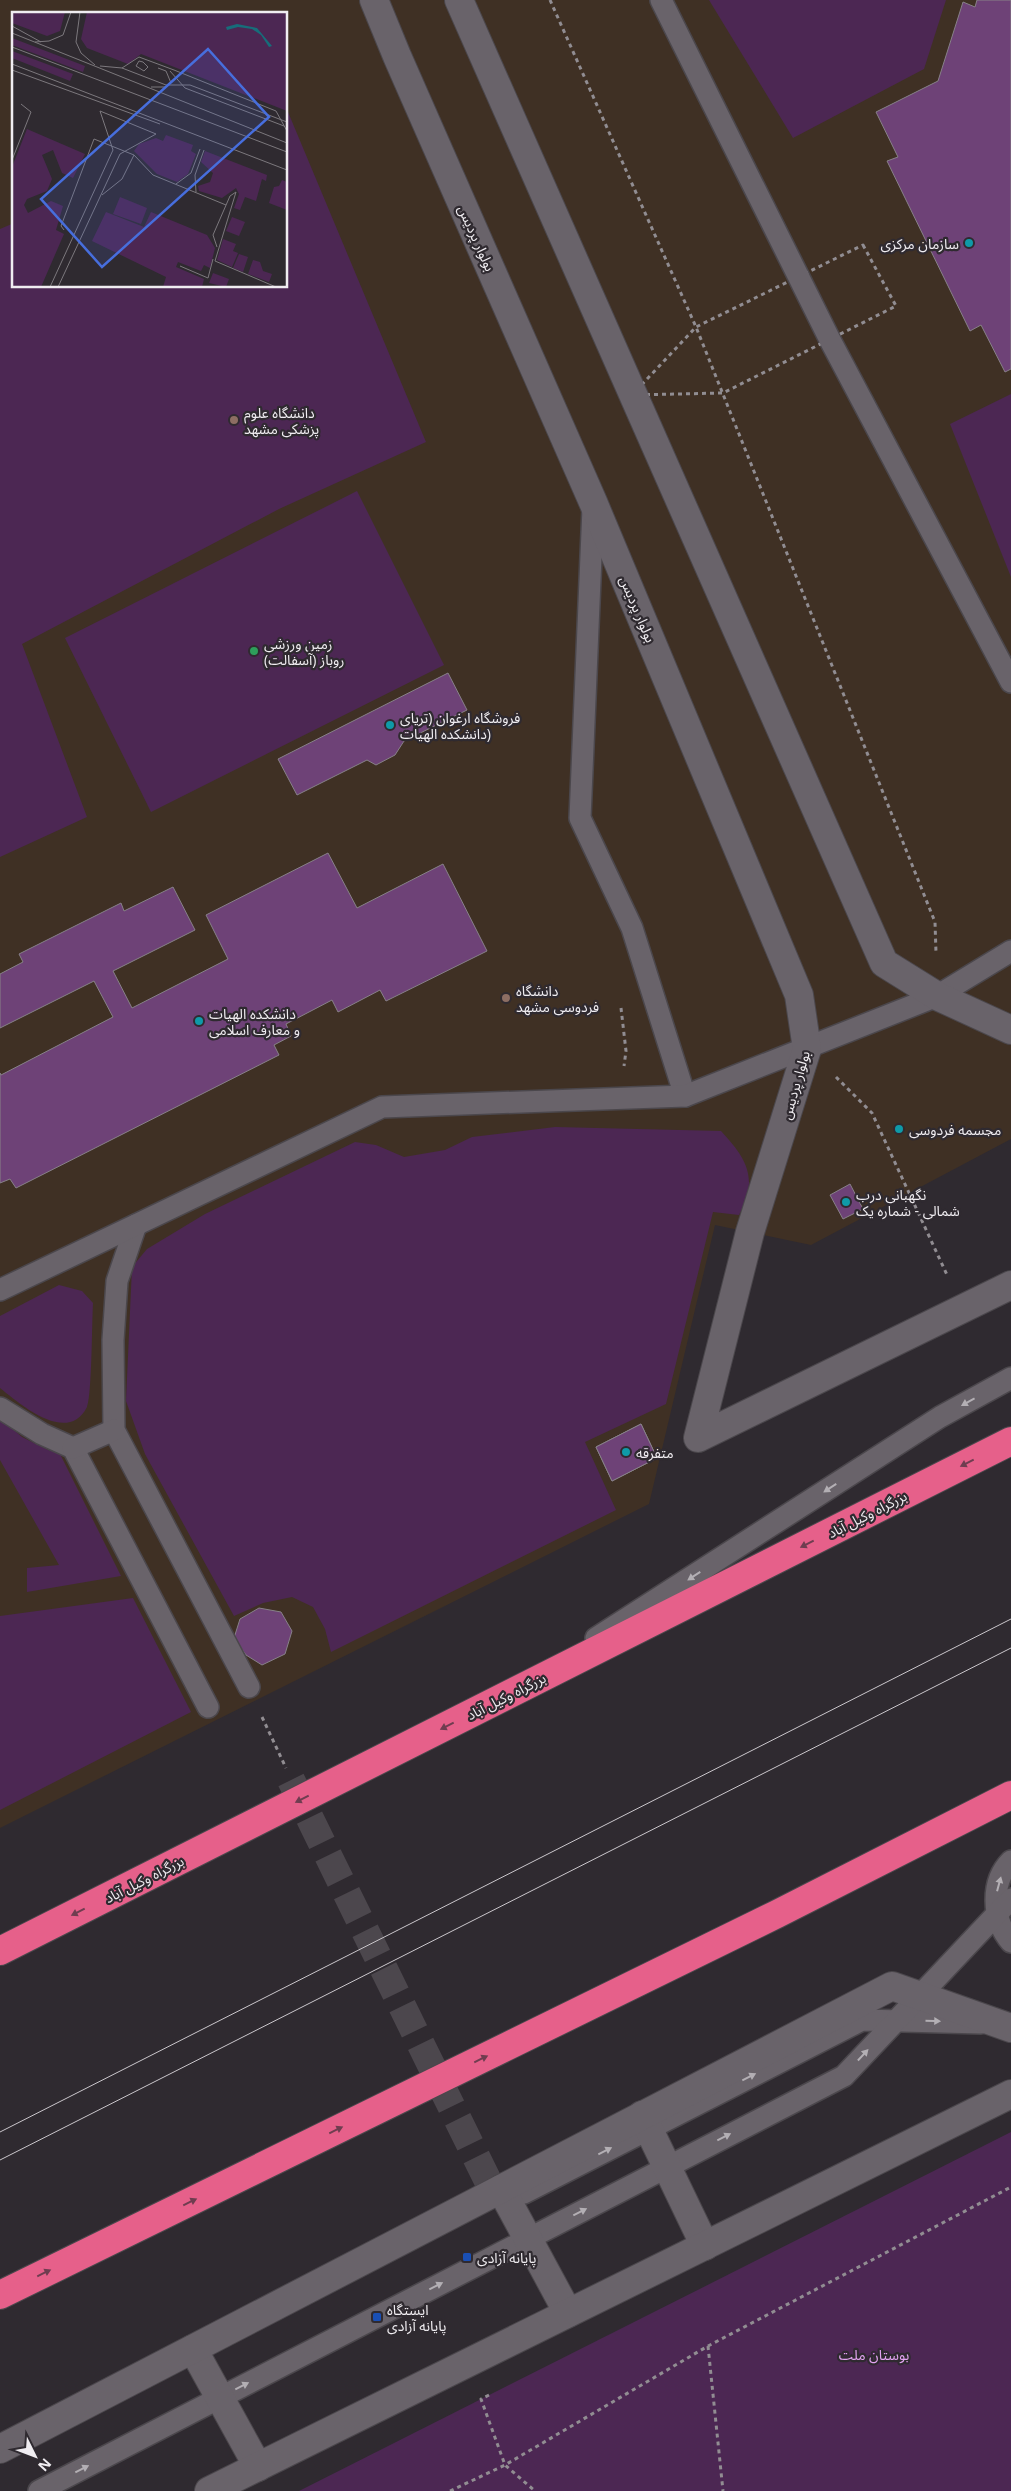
<svg xmlns="http://www.w3.org/2000/svg" width="1011" height="2491" font-family="'Open Sans','Noto Sans Arabic',sans-serif">
<style>
.education{fill:#3f3024;fill-rule:evenodd}
.green{fill:#4c2753}
.building{fill:#6e4277;stroke:#878188}
.lines{fill:none;stroke-linecap:round;stroke-linejoin:round}
.street-tunnel{stroke:#4c474d;stroke-width:28;stroke-dasharray:28 14;stroke-linecap:butt}
.lane-casing{stroke:#4b474c;stroke-width:24}
.street-casing{stroke:#4b474c;stroke-width:30}
.highway-casing{stroke:#4b474c;stroke-width:30}
.path{stroke:#918d92;stroke-width:3;stroke-dasharray:4 4;stroke-linecap:butt}
.lane{stroke:#69636a;stroke-width:21}
.street{stroke:#69636a;stroke-width:28}
.highway{stroke:#e6608a;stroke-width:28}
.tram{stroke:#cbc7cc;stroke-width:1}
.oneway{fill:#b3afb4}
.oneway2{fill:#6f3d50}
.culture-dot{fill:#0f9aa8;stroke:#2f2a30;stroke-width:2}
.education-dot{fill:#8d6e63;stroke:#2f2a30;stroke-width:2}
.leisure-dot{fill:#2e9e5b;stroke:#2f2a30;stroke-width:2}
.transit-dot{fill:#1a4fb4;stroke:#2f2a30;stroke-width:2}
.labels{text-anchor:middle;dominant-baseline:central;stroke-width:4.5;stroke-linejoin:round;paint-order:stroke}
.street-label{font-size:14px;fill:#f0edf1;stroke:#2f2a30}
.poi-label{font-size:14px;fill:#f0edf1;stroke:#2f2a30;text-anchor:start}
.park-label{font-size:14px;fill:#e3a3f1;stroke:#2f2a30}
.inset-road{fill:none;stroke:#7c787d;stroke-width:1}
.view{fill:#476edd;fill-opacity:0.15;stroke:#476edd;stroke-width:2.5}
.inset-edge{fill:none;stroke:#f0edf1;stroke-width:2.5}
</style>
<rect width="100%" height="100%" fill="#2f2a30"/>
<path class="education" d="M0 0H1011V1139L811 1245 715 1225 649 1504 0 1828ZM14 14H286V286H14Z"/>
<g class="green">
<polygon points="709,0 946,0 924,69 793,138"/>
<polygon points="288,112 426,442 279,509 22,644 87,817 0,857 0,229 14,223 14,286 286,286"/>
<polygon points="1011,394 1011,577 950,424"/>
<polygon points="357,491 444,665 151,812 65,638"/>
<path d="M555 1127 721 1131C747 1159 759 1179 739 1215L713 1212 666 1404 585 1442 616 1510 331 1652 325 1629 313 1607 292 1597 263 1603 234 1616 145 1454 126 1401 132 1267 147 1249 205 1214 355 1142 376 1145 404 1157 445 1150 472 1137Z"/>
<path d="M59 1285 82 1291 93 1303C92 1320 92 1397 87 1407 68 1445 21 1405 0 1388V1316Z"/>
<polygon points="0,1418 22,1437 48,1450 59,1452 121,1576 27,1592 27,1568 59,1565 0,1460"/>
<polygon points="133,1598 191,1712 0,1810 0,1616"/>
<polygon points="1011,2132 1011,2491 299,2491"/>
</g>
<g class="building">
<polygon points="977,0 1011,0 1011,369 1005,372 981,325 970,331 887,161 898,157 876,112 938,81 963,2 975,7"/>
<polygon points="448,673 467,710 404,741 395,755 376,765 367,760 297,795 278,759"/>
<polygon points="328,853 357,908 443,864 487,951 386,1001 380,990 338,1012 332,1000 286,1024 291,1036 274,1045 279,1055 16,1188 10,1179 0,1183 0,1073 1,1075 113,1017 94,981 0,1028 0,974 23,962 19,954 121,903 124,911 173,887 195,930 113,971 132,1008 228,959 206,915"/>
<polygon points="850,1184 863,1209 843,1219 830,1195"/>
<polygon points="641,1424 657,1458 612,1481 596,1447"/>
<polygon points="641,1424 657,1458 612,1481 596,1447"/>
<polygon points="259,1608 281,1612 292,1631 285,1654 262,1665 246,1655 234,1638 240,1619"/>
</g>
<g class="lines">
<polyline class="street-tunnel" points="291,1780 489,2183"/>
<g class="lane-casing">
<g id="lane">
<polyline points="661,0 830,340 1011,682"/>
<polyline points="593,508 580,818 632,928 685,1096"/>
<polyline points="136,1225 117,1281 113,1340 114,1430 249,1687"/>
<polyline points="0,1290 382,1107 685,1096 937,996 1011,951"/>
<polyline points="0,1408 42,1434 73,1448 208,1707"/>
<polyline points="73,1448 114,1430"/>
<polyline points="596,1638 940,1417 1011,1378"/>
<path d="M1011 1861C990 1882 992 1920 1011 1942"/>
<polyline points="524,2193 862,2020 981,2023"/>
<polyline points="39,2491 844,2076 1011,1899"/>
</g>
</g>
<g class="street-casing">
<g id="street">
<polyline points="374,0 397,56 593,502 799,995 807,1049 750,1232 698,1438 1011,1285"/>
<polyline points="459,0 884,963 937,996 1011,1030"/>
<polyline points="642,2115 705,2246"/>
<polyline points="501,2189 568,2313"/>
<polyline points="193,2349 258,2467"/>
<polyline points="0,2449 892,1986 1011,2028"/>
<polyline points="209,2491 1011,2094"/>
</g>
</g>
<g class="highway-casing">
<g id="highway">
<polyline points="0,1951 1011,1441"/>
<polyline points="0,2295 777,1914 1011,1795"/>
</g>
</g>
<g class="path">
<polyline points="550,0 696,327 935,922 936,953"/>
<polygon points="863,245 896,306 723,393 632,395 696,327"/>
<polyline points="621,1008 626,1051 624,1066"/>
<polyline points="836,1077 872,1113 948,1277"/>
<polyline points="262,1717 286,1768"/>
<polyline points="708,2346 723,2491"/>
<polyline points="489,2395 481,2399 505,2465 535,2491"/>
<polyline points="450,2491 505,2465 708,2346 1011,2187"/>
</g>
<use href="#lane" class="lane"/>
<use href="#street" class="street"/>
<use href="#highway" class="highway"/>
<g class="tram">
<polyline points="0,2132 1011,1619"/>
<polyline points="0,2160 1011,1648"/>
</g>
</g>
<defs><path id="oneway-solid" d="M-6-.8H1V-3.2L6.5 0L1 3.2V.8H-6Z" transform="scale(1.25)"/></defs>
<g class="oneway">
<use href="#oneway-solid" transform="translate(968 1402) rotate(151)"/>
<use href="#oneway-solid" transform="translate(830 1488) rotate(147)"/>
<use href="#oneway-solid" transform="translate(694 1576) rotate(147)"/>
<use href="#oneway-solid" transform="translate(999 1884) rotate(-75)"/>
<use href="#oneway-solid" transform="translate(933 2021) rotate(1)"/>
<use href="#oneway-solid" transform="translate(863 2055) rotate(-47)"/>
<use href="#oneway-solid" transform="translate(749 2077) rotate(-27)"/>
<use href="#oneway-solid" transform="translate(724 2137) rotate(-27)"/>
<use href="#oneway-solid" transform="translate(605 2151) rotate(-27)"/>
<use href="#oneway-solid" transform="translate(580 2212) rotate(-27)"/>
<use href="#oneway-solid" transform="translate(436 2286) rotate(-27)"/>
<use href="#oneway-solid" transform="translate(242 2386) rotate(-27)"/>
<use href="#oneway-solid" transform="translate(82 2469) rotate(-27)"/>
</g>
<g class="oneway2">
<use href="#oneway-solid" transform="translate(967 1463) rotate(153)"/>
<use href="#oneway-solid" transform="translate(807 1544) rotate(153)"/>
<use href="#oneway-solid" transform="translate(447 1726) rotate(153)"/>
<use href="#oneway-solid" transform="translate(302 1799) rotate(153)"/>
<use href="#oneway-solid" transform="translate(78 1912) rotate(153)"/>
<use href="#oneway-solid" transform="translate(481 2059) rotate(-26)"/>
<use href="#oneway-solid" transform="translate(336 2130) rotate(-26)"/>
<use href="#oneway-solid" transform="translate(190 2202) rotate(-26)"/>
<use href="#oneway-solid" transform="translate(44 2273) rotate(-26)"/>
</g>
<g class="culture-dot">
<circle cx="969" cy="243" r="5"/>
<circle cx="390" cy="725" r="5"/>
<circle cx="199" cy="1021" r="5"/>
<circle cx="899" cy="1129" r="5"/>
<circle cx="846" cy="1202" r="5"/>
<circle cx="626" cy="1452" r="5"/>
</g>
<g class="education-dot">
<circle cx="234" cy="420" r="5"/>
<circle cx="506" cy="998" r="5"/>
</g>
<circle class="leisure-dot" cx="254" cy="651" r="5"/>
<g class="transit-dot">
<rect x="462" y="2252" width="10" height="10" rx="2.5"/>
<rect x="372" y="2312" width="10" height="10" rx="2.5"/>
</g>
<g class="labels">
<g class="street-label">
<text transform="translate(477 238) rotate(66)">بولوار پردیس</text>
<text transform="translate(638 609) rotate(67)">بولوار پردیس</text>
<text transform="translate(795 1085) rotate(-74)">بولوار پردیس</text>
<text transform="translate(867 1514) rotate(-27)">بزرگراه وکیل آباد</text>
<text transform="translate(506 1696) rotate(-27)">بزرگراه وکیل آباد</text>
<text transform="translate(144 1879) rotate(-27)">بزرگراه وکیل آباد</text>
</g>
<g class="poi-label">
<text x="959" y="243" text-anchor="end">سازمان مرکزی</text>
<text x="244" y="412">دانشگاه علوم<tspan x="244" dy="16">پزشکی مشهد</tspan></text>
<text x="264" y="643">زمین ورزشی<tspan x="264" dy="16">روباز (آسفالت)</tspan></text>
<text x="400" y="717">فروشگاه ارغوان (تریای<tspan x="400" dy="16">دانشکده الهیات)</tspan></text>
<text x="516" y="990">دانشگاه<tspan x="516" dy="16">فردوسی مشهد</tspan></text>
<text x="209" y="1013">دانشکده الهیات<tspan x="209" dy="16">و معارف اسلامی</tspan></text>
<text x="909" y="1129">مجسمه فردوسی</text>
<text x="856" y="1194">نگهبانی درب<tspan x="856" dy="16">شمالی - شماره یک</tspan></text>
<text x="636" y="1452">متفرقه</text>
<text x="477" y="2257">پایانه آزادی</text>
<text x="387" y="2309">ایستگاه<tspan x="387" dy="16">پایانه آزادی</tspan></text>
</g>
<g class="park-label">
<text x="874" y="2354">بوستان ملت</text>
</g>
</g>
<g transform="translate(12 12)">
<rect width="275" height="275" fill="#2f2a30"/>
<path d="M0 0H53L48 19 35 24 0 11ZM75 0H275V99L129 42 116 52 75 36 69 27ZM0 26 73 54 71 60 0 33ZM0 39 61 62 58 69 0 46ZM15 117 73 142 61 166 50 161 41 138 30 143 40 167 35 179 15 187 12 193 16 201 39 189 51 194 44 218 52 222 29 275H0V155ZM154 123 181 133 179 139 184 142 176 162 165 170 145 162 122 139 127 132 144 126 151 129ZM193 139 255 163 254 169 250 167 244 189 233 185 228 198 222 196 227 182 224 176 210 186 187 179 186 174 198 170 201 161 189 150ZM270 168 275 170V198L257 191 262 175 267 174ZM108 185 135 196 129 212 101 202ZM94 200 132 215 139 200 195 223 203 236 198 256 192 253 189 259 166 250 164 255 192 267 190 275H151L154 265 80 229ZM220 205 233 210 227 224 214 219ZM211 227 224 232 221 239 226 241 220 255 205 248ZM227 242 236 245 231 260 221 256ZM241 248 248 250 251 259 260 262 257 270 236 262ZM201 261 217 267 214 275 197 271Z" fill="#4c2753"/>
<path d="M225 12 245 16 260 34 257 35 249 23 240 17 226 15 215 18 214 15Z" fill="#176d7a"/>
<path class="inset-road" d="M68 0 64 30 69 41 83 53M0 14 29 30M0 21 275 131M23 30 37 29 51 23 59 0M0 35 275 140M131 50 136 55 132 59 124 54 127 49 131 50M0 52 275 158M88 54 110 56 154 73H178L275 110M110 56 127 45 162 58 264 99 275 119M0 58 148 112M158 59 173 76 272 114M139 75H154L159 71 154 59 146 56M0 148 19 100 9 92M164 172 179 161 188 137M184 180 183 163 192 138M90 183 110 167 122 143M52 218 49 214 82 127 122 143 141 163 214 193M205 235 201 223 218 184 224 180 203 249 264 275M168 254 196 266 201 247M38 275 101 138 88 99 144 122 108 142 46 275"/>
<path class="view" d="M196 37 257 105 90 255 29 187Z"/>
<rect width="275" height="275" class="inset-edge"/>
</g>
<g transform="translate(35 2456) rotate(132)" stroke="#2f2a30" stroke-width="4" paint-order="stroke">
<path d="M0-4L9 19L0 12L-9 19Z" fill="#f0edf1"/>
<text y="-8" font-size="14" font-weight="bold" text-anchor="middle" fill="#f0edf1">N</text>
</g>
</svg>
